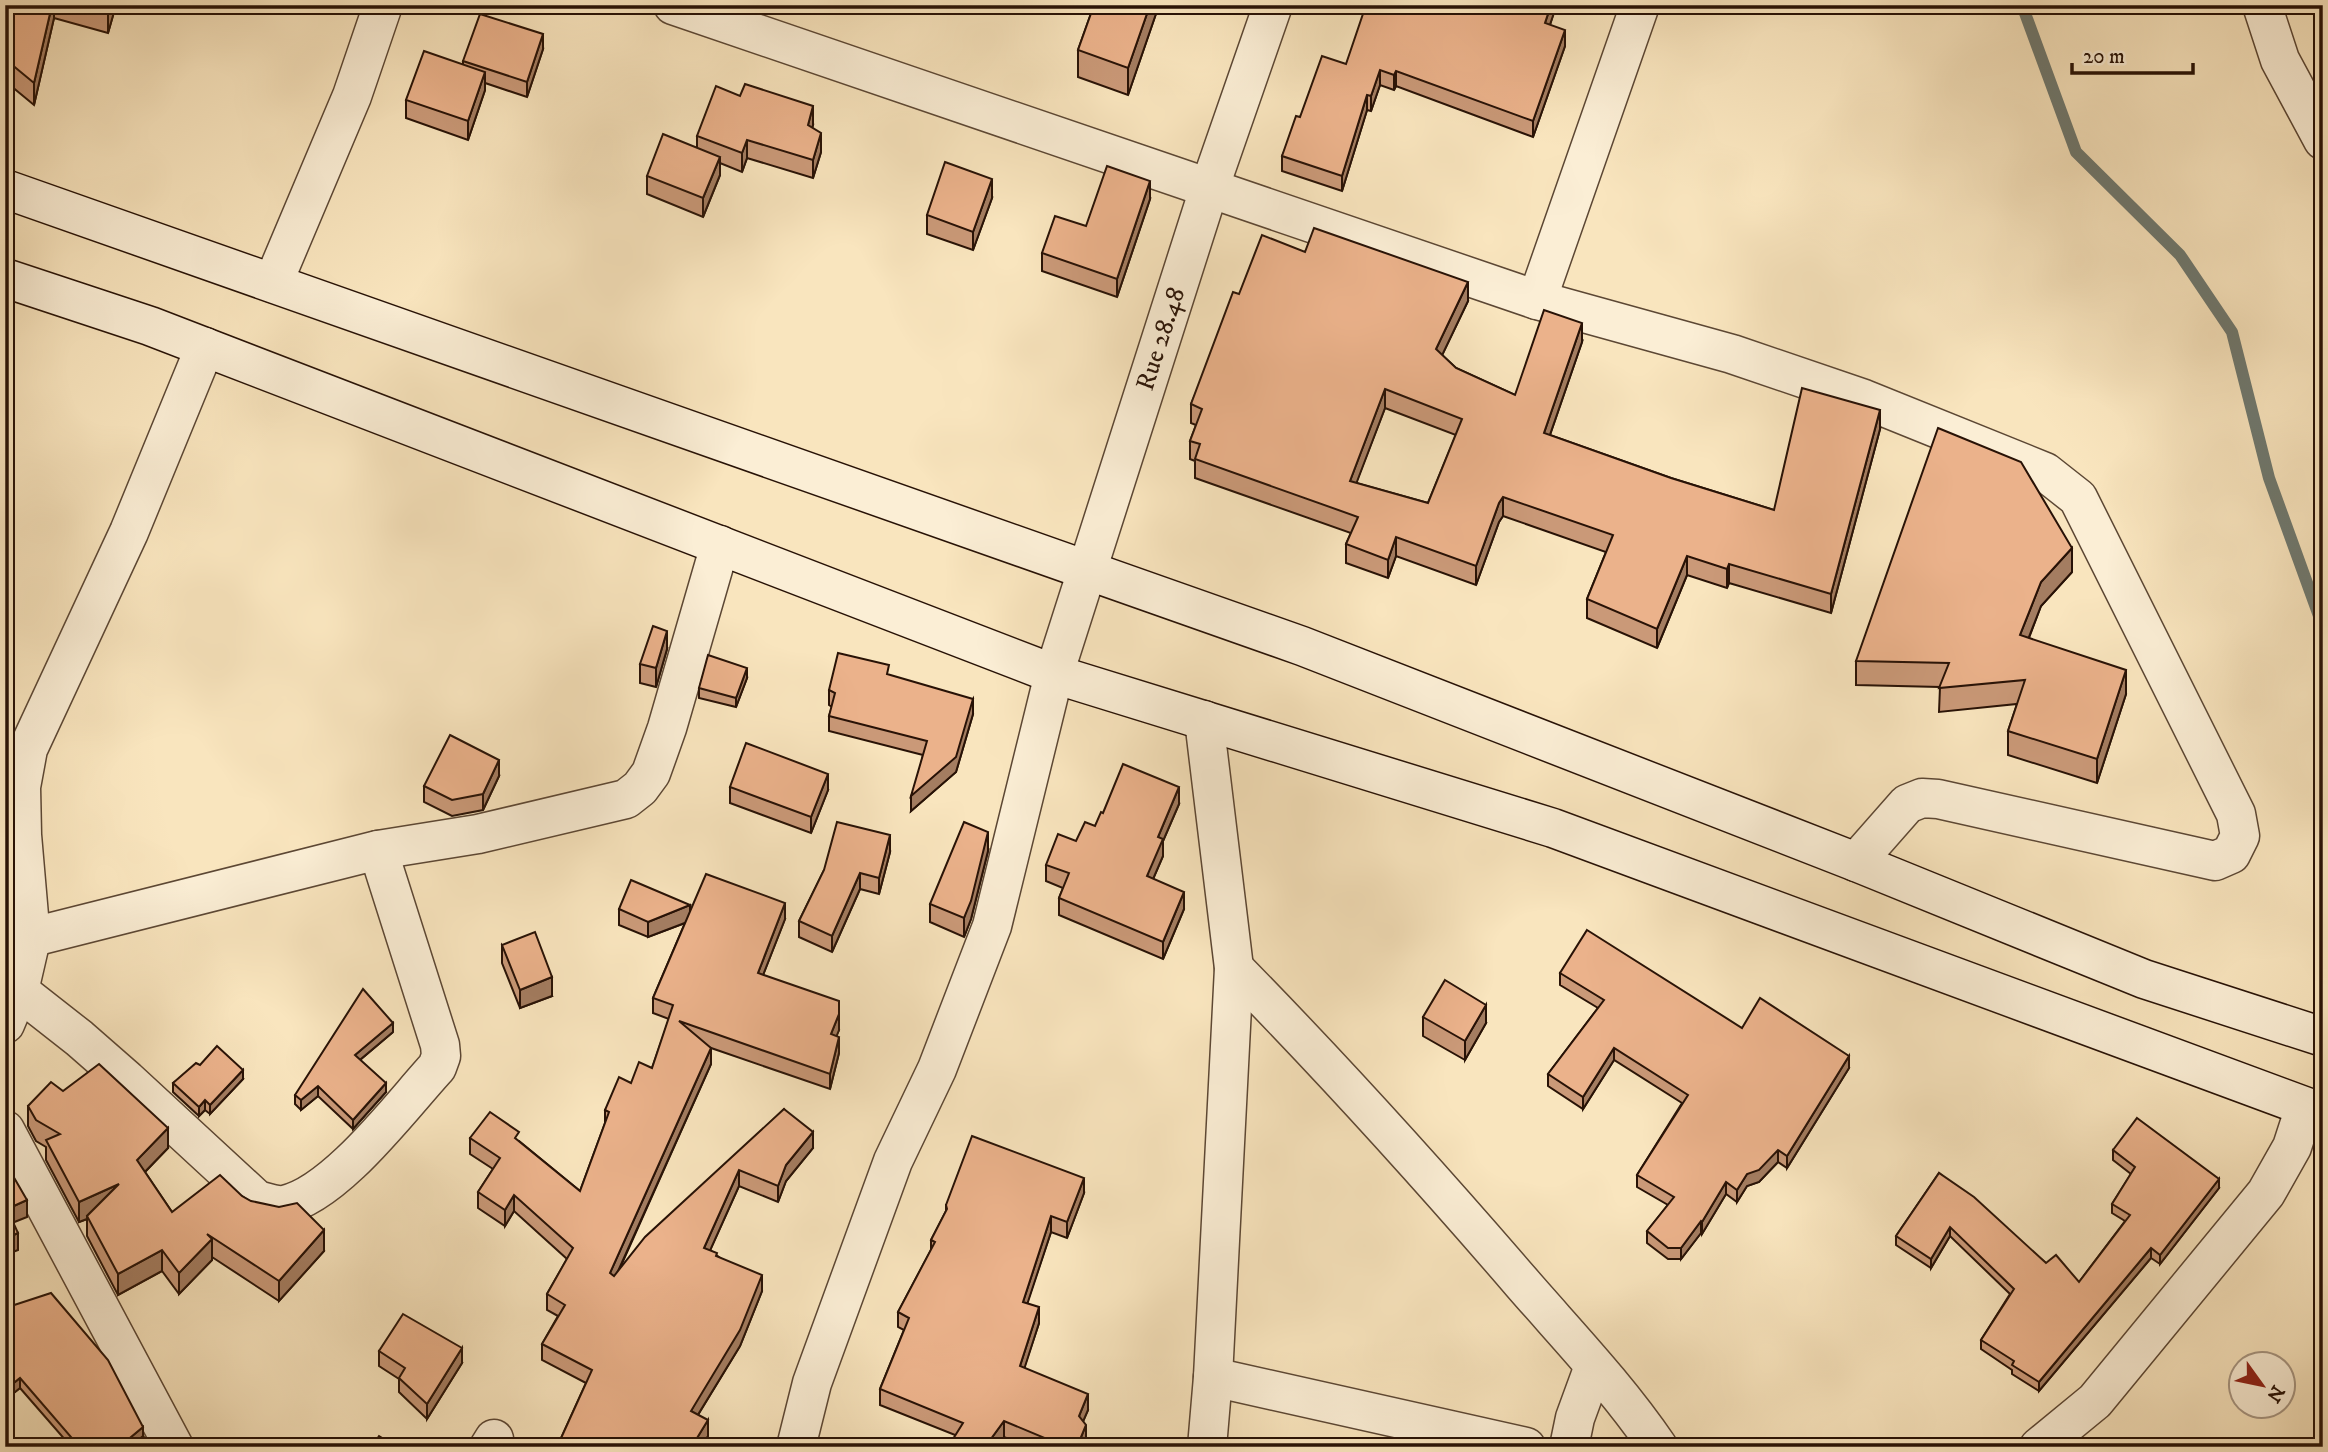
<svg xmlns="http://www.w3.org/2000/svg" width="2328" height="1452" font-family="'IM FELL DW Pica',serif">
<style>
.lines{fill:none;stroke-linecap:round;stroke-linejoin:round}
.stream{stroke:#6f7970;stroke-width:12}
.minor-casing{stroke:#5c4734;stroke-width:41}
.secondary-casing{stroke:#281206;stroke-width:41}
.minor{stroke:#fbeed5;stroke-width:38}
.secondary{stroke:#fbeed5;stroke-width:38}
.wall{fill:#ca9978;stroke:#281206;stroke-width:2;fill-rule:evenodd}
.shaded-wall{fill:#a47d61;stroke:#281206;stroke-width:2}
.building{fill:#ebb28b;stroke:#281206;stroke-width:2;fill-rule:evenodd}
.labels{text-anchor:middle;dominant-baseline:central;stroke-width:6;stroke-linejoin:round;paint-order:stroke}
.street-label{font-size:26px;fill:#281206;stroke:#fbeed5}
</style>
<rect width="100%" height="100%" fill="#f9e5be"/>
<filter id="stains"><feTurbulence type="fractalNoise" baseFrequency=".00286" numOctaves="4"/><feColorMatrix values="0 0 0 0 .2 0 0 0 0 .09 0 0 0 0 .02 0 0 0 .5 -.17"/></filter>
<radialGradient id="worn" r=".72"><stop offset=".6" stop-color="#630" stop-opacity="0"/><stop offset="1" stop-color="#630" stop-opacity=".3"/></radialGradient>
<g class="lines">
<polyline class="stream" points="2022,5 2076,152 2180,255 2232,332 2269,478 2323,627"/>
<g class="minor-casing">
<g id="minor">
<polyline points="673,5 1537,300 1732,354 1864,399 2045,472 2078,498 2236,814 2240,836 2231,854 2215,861 1938,799 1922,798 1907,804 1856,862"/>
<polyline points="2262,5 2280,60 2323,140"/>
<polyline points="273,283 352,96 383,5"/>
<polyline points="1537,300 1640,5"/>
<polyline points="1204,720 1234,968 1213,1377 1207,1447"/>
<polyline points="5,944 378,850 478,834 626,799 640,788 651,773 667,728 720,545"/>
<path d="M1234 968C1334 1070 1429 1175 1522 1283 1568 1336 1618 1388 1658 1447"/>
<path d="M19 991 79 1038 127 1080 257 1200C265 1202 276 1206 284 1205 336 1194 401 1106 437 1067L441 1056 440 1045 378 850"/>
<polyline points="5,1024 19,991 31,939 22,835 21,787 28,749 129,532 205,347"/>
<polyline points="5,1130 174,1447"/>
<polyline points="1213,1377 1526,1447"/>
<polyline points="489,1447 494,1439"/>
<polyline points="796,1447 812,1383 893,1161 937,1069 992,926 1054,674 1209,189 1273,5"/>
<polyline points="1569,1447 1575,1418 1594,1366"/>
<polyline points="2039,1447 2095,1401 2266,1193 2292,1147 2305,1107"/>
</g>
</g>
<g class="secondary-casing">
<g id="secondary">
<polyline points="5,189 1302,646 1856,862 2144,979 2323,1037"/>
<polyline points="5,278 150,326 1054,674 1553,828 2323,1113"/>
</g>
</g>
<use href="#minor" class="minor"/>
<use href="#secondary" class="secondary"/>
</g>
<g class="wall">
<polygon points="5,5 116,5 108,33 54,18 34,105 5,81"/>
<polygon points="1094,5 1159,5 1128,95 1078,77 1078,50"/>
<polygon points="1556,5 1550,25 1565,46 1533,137 1396,86 1394,90 1380,85 1371,111 1367,110 1342,191 1282,171 1282,156 1300,117 1346,64"/>
<polygon points="543,49 527,97 485,83 485,90 468,140 406,118 406,100 463,64 463,61"/>
<polygon points="813,125 812,128 821,152 813,178 747,158 742,172 720,163 720,175 703,217 647,194 647,176 697,147 697,136"/>
<polygon points="992,198 973,250 927,234 927,215"/>
<polygon points="1150,199 1117,297 1042,271 1042,253 1086,226"/>
<path d="M1305 252 1468 301 1442 355 1456 368 1515 395 1582 342 1550 435 1671 478 1774 510 1880 429 1831 613 1729 583 1727 588 1687 575 1657 648 1587 618V599L1606 552 1503 516 1499 522 1476 585 1396 556 1388 578 1346 563V544L1351 533 1195 478V461L1190 459V441L1196 425 1191 423V404L1239 294ZM1385 408 1456 435 1428 503 1356 483Z"/>
<polygon points="2072,572 2041,606 2029,638 2126,694 2097,783 2008,755 2008,731 2017,704 1939,712 1940,687 1856,685 1856,661"/>
<polygon points="667,649 656,687 640,683 640,664"/>
<polygon points="889,675 973,714 956,772 911,811 923,755 829,731 829,716 832,707 829,705 829,690"/>
<polygon points="747,678 736,707 699,698 699,688"/>
<polygon points="499,776 483,810 452,816 424,802 424,786"/>
<polygon points="730,787 828,790 811,833 730,803"/>
<polygon points="1179,804 1163,841 1163,856 1153,879 1184,909 1163,959 1059,915 1059,898 1063,888 1046,881 1046,865 1095,826 1103,813"/>
<polygon points="988,851 971,919 964,937 930,922 930,904"/>
<polygon points="890,852 879,894 860,889 832,952 799,937 799,921 824,870"/>
<polygon points="619,909 690,912 785,919 763,975 839,1030 836,1036 839,1053 830,1089 711,1048 711,1064 620,1268 784,1109 813,1148 786,1181 778,1202 739,1186 710,1250 762,1291 740,1346 698,1415 708,1436 703,1443 703,1447 557,1447 586,1383 542,1360 542,1344 558,1316 547,1310 547,1294 567,1259 514,1211 505,1226 478,1208 478,1192 493,1169 470,1154 470,1138 519,1141 580,1191 605,1123 605,1110 631,1083 652,1068 669,1019 653,1013 653,998 685,923 648,937 619,925"/>
<polygon points="502,945 552,996 520,1008 502,963"/>
<polygon points="1560,973 1742,1028 1849,1068 1787,1168 1778,1162 1759,1182 1747,1186 1737,1202 1726,1194 1702,1234 1701,1233 1681,1259 1668,1259 1647,1243 1647,1231 1668,1205 1637,1187 1637,1175 1682,1103 1614,1060 1583,1109 1548,1086 1548,1074 1598,1008 1560,985"/>
<polygon points="1423,1017 1486,1023 1465,1060 1423,1036"/>
<polygon points="393,1032 360,1060 386,1092 353,1129 318,1096 301,1110 295,1104 295,1095"/>
<polygon points="200,1065 243,1079 210,1114 205,1110 199,1116 173,1092 173,1083"/>
<polygon points="63,1091 168,1148 145,1172 172,1212 242,1196 324,1251 279,1301 212,1257 212,1260 179,1294 162,1271 118,1295 87,1236 87,1219 79,1222 46,1160 46,1147 36,1141 28,1126 28,1106"/>
<polygon points="2113,1150 2219,1188 2160,1264 2151,1258 2039,1391 2012,1374 2012,1370 1981,1349 1981,1340 2010,1294 1950,1236 1931,1268 1896,1245 1896,1236 1939,1173 2046,1263 2079,1282 2125,1221 2112,1213 2112,1204 2131,1174 2113,1160"/>
<polygon points="1084,1193 1067,1238 1051,1232 1027,1303 1039,1323 1024,1368 1088,1410 1083,1421 1086,1440 1084,1447 1028,1447 1004,1437 955,1435 880,1405 880,1389 904,1330 898,1327 898,1312 931,1250 931,1240 946,1211 946,1205"/>
<polygon points="5,1308 143,1436 67,1442 20,1388 5,1400"/>
<polygon points="379,1351 462,1363 427,1419 399,1392 399,1379 379,1366"/>
</g>
<g class="shaded-wall">
<polygon points="52,5 54,5 54,18 34,105 34,83"/>
<polygon points="110,5 116,5 108,33 108,11"/>
<polygon points="1150,5 1159,5 1128,95 1128,68"/>
<polygon points="1551,5 1556,5 1556,7 1545,39 1545,23"/>
<polygon points="1565,30 1565,46 1533,137 1533,121"/>
<polygon points="543,34 543,49 527,97 527,82"/>
<polygon points="1380,70 1380,85 1371,111 1371,96"/>
<polygon points="1396,71 1396,86 1394,90 1394,75"/>
<polygon points="485,72 485,90 468,140 468,121"/>
<polygon points="1367,95 1367,110 1342,191 1342,176"/>
<polygon points="813,106 813,125 808,143 808,125"/>
<polygon points="821,133 821,152 813,178 813,160"/>
<polygon points="747,140 747,158 742,172 742,153"/>
<polygon points="720,157 720,175 703,217 703,198"/>
<polygon points="992,179 992,198 973,250 973,232"/>
<polygon points="1150,181 1150,199 1117,297 1117,279"/>
<polygon points="1468,282 1468,301 1436,368 1436,349"/>
<polygon points="1582,323 1582,342 1544,452 1544,433"/>
<polygon points="1385,389 1385,408 1350,500 1350,481"/>
<polygon points="1880,410 1880,429 1831,613 1831,594"/>
<polygon points="1503,497 1503,516 1499,522 1476,585 1476,566 1499,503"/>
<polygon points="1396,537 1396,556 1388,578 1388,560"/>
<polygon points="2072,548 2072,572 2041,606 2020,660 2020,635 2041,582"/>
<polygon points="1687,556 1687,575 1657,648 1657,629"/>
<polygon points="1729,564 1729,583 1727,588 1727,569"/>
<polygon points="667,631 667,649 656,687 656,668"/>
<polygon points="747,668 747,678 736,707 736,698"/>
<polygon points="2126,670 2126,694 2097,783 2097,759"/>
<polygon points="973,699 973,714 956,772 911,811 911,796"/>
<polygon points="499,760 499,776 483,810 483,794"/>
<polygon points="828,774 828,790 811,833 811,817"/>
<polygon points="1179,787 1179,804 1163,841 1163,856 1147,893 1147,876 1158,837"/>
<polygon points="988,832 988,851 971,919 964,937 964,918"/>
<polygon points="890,835 890,852 879,894 879,878"/>
<polygon points="860,873 860,889 832,952 832,936"/>
<polygon points="1184,892 1184,909 1163,959 1163,942"/>
<polygon points="785,903 785,919 758,988 758,973"/>
<polygon points="690,905 690,921 648,937 648,922"/>
<polygon points="552,977 552,996 520,1008 520,990"/>
<polygon points="1486,1005 1486,1023 1465,1060 1465,1041"/>
<polygon points="839,1014 839,1030 831,1050 831,1034"/>
<polygon points="393,1023 393,1032 355,1064 355,1055"/>
<polygon points="839,1037 839,1053 830,1089 830,1074"/>
<polygon points="711,1048 711,1064 610,1289 610,1273"/>
<polygon points="1614,1048 1614,1060 1583,1109 1583,1097"/>
<polygon points="1849,1056 1849,1068 1787,1168 1787,1156"/>
<polygon points="243,1070 243,1079 210,1114 210,1105"/>
<polygon points="386,1083 386,1092 353,1129 353,1120"/>
<polygon points="318,1086 318,1096 301,1110 301,1100"/>
<polygon points="205,1100 205,1110 199,1116 199,1107"/>
<polygon points="168,1128 168,1148 137,1180 137,1160"/>
<polygon points="813,1132 813,1148 786,1181 778,1202 778,1186 786,1165"/>
<polygon points="1778,1150 1778,1162 1759,1182 1747,1186 1737,1202 1737,1190 1747,1174"/>
<polygon points="739,1170 739,1186 704,1264 704,1248"/>
<polygon points="1084,1178 1084,1193 1067,1238 1067,1222"/>
<polygon points="2219,1179 2219,1188 2160,1264 2160,1255"/>
<polygon points="1726,1182 1726,1194 1702,1234 1702,1222"/>
<polygon points="119,1184 87,1216 87,1219 79,1222 79,1202"/>
<polygon points="514,1195 514,1211 505,1226 505,1210"/>
<polygon points="27,1200 27,1217 7,1225 7,1209"/>
<polygon points="1051,1216 1051,1232 1023,1317 1023,1302"/>
<polygon points="1701,1221 1701,1233 1681,1259 1681,1248"/>
<polygon points="1950,1227 1950,1236 1931,1268 1931,1259"/>
<polygon points="324,1230 324,1251 279,1301 279,1281"/>
<polygon points="18,1233 18,1250 5,1255 5,1239"/>
<polygon points="212,1239 212,1260 179,1294 179,1273"/>
<polygon points="2151,1248 2151,1258 2039,1391 2039,1382"/>
<polygon points="162,1250 162,1271 118,1295 118,1274"/>
<polygon points="762,1275 762,1291 740,1346 691,1426 691,1411"/>
<polygon points="1039,1307 1039,1323 1020,1382 1020,1366"/>
<polygon points="462,1348 462,1363 427,1419 427,1404"/>
<polygon points="20,1378 20,1388 5,1400 5,1390"/>
<polygon points="1088,1394 1088,1410 1079,1431 1079,1416"/>
<polygon points="708,1420 708,1436 703,1443 703,1447 697,1447 697,1438"/>
<polygon points="1004,1421 1004,1437 997,1447 985,1447"/>
<polygon points="1086,1425 1086,1440 1084,1447 1077,1447"/>
<polygon points="143,1427 143,1436 130,1447 119,1447"/>
</g>
<g class="building">
<polygon points="5,5 52,5 34,83 5,59"/>
<polygon points="88,5 110,5 108,11"/>
<polygon points="1094,5 1150,5 1128,68 1078,50"/>
<polygon points="1366,5 1551,5 1545,23 1565,30 1533,121 1396,71 1394,75 1380,70 1371,96 1367,95 1342,176 1282,156 1296,116 1300,117 1322,56 1346,64"/>
<polygon points="480,14 543,34 527,82 463,61"/>
<polygon points="424,51 485,72 468,121 406,100"/>
<polygon points="745,84 813,106 808,125 821,133 813,160 747,140 742,153 697,136 716,86 740,96"/>
<polygon points="663,134 720,157 703,198 647,176"/>
<polygon points="945,162 992,179 973,232 927,215"/>
<polygon points="1107,166 1150,181 1117,279 1042,253 1055,216 1086,226"/>
<path d="M1314 228 1468 282 1436 349 1456 368 1515 395 1544 310 1582 323 1544 433 1671 478 1774 510 1802 388 1880 410 1831 594 1729 564 1727 569 1687 556 1657 629 1587 599 1613 535 1503 497 1499 503 1476 566 1396 537 1388 560 1346 544 1358 517 1195 459 1200 444 1190 441 1202 409 1191 404 1233 292 1239 294 1262 235 1305 252ZM1385 389 1462 419 1428 503 1350 481Z"/>
<polygon points="1938,428 2021,462 2072,548 2041,582 2020,635 2126,670 2097,759 2008,731 2025,680 1939,688 1949,663 1856,661"/>
<polygon points="653,626 667,631 656,668 640,664"/>
<polygon points="838,653 889,665 887,674 973,699 956,757 911,796 927,741 829,716 835,693 829,690"/>
<polygon points="708,655 747,668 736,698 699,688"/>
<polygon points="450,735 499,760 483,794 452,800 424,786"/>
<polygon points="746,743 828,774 811,817 730,787"/>
<polygon points="1123,764 1179,787 1158,837 1163,839 1147,876 1184,892 1163,942 1059,898 1069,873 1046,865 1058,834 1076,841 1085,822 1095,826 1101,812 1103,813"/>
<polygon points="837,822 890,835 879,878 860,873 832,936 799,921 824,870"/>
<polygon points="964,822 988,832 971,901 964,918 930,904"/>
<polygon points="706,874 785,903 758,973 839,1001 839,1014 831,1034 839,1037 830,1074 679,1021 711,1048 610,1273 614,1276 645,1237 784,1109 813,1132 786,1165 778,1186 739,1170 704,1248 717,1253 716,1256 762,1275 740,1330 691,1411 708,1420 697,1438 703,1441 700,1447 651,1447 649,1445 648,1447 557,1447 592,1370 542,1344 565,1305 547,1294 573,1248 514,1195 505,1210 478,1192 500,1158 470,1138 490,1112 519,1132 515,1138 580,1191 609,1112 605,1110 619,1077 631,1083 639,1062 652,1068 673,1005 653,998"/>
<polygon points="631,880 690,905 648,922 619,909"/>
<polygon points="1587,930 1742,1028 1760,998 1849,1056 1787,1156 1778,1150 1759,1170 1747,1174 1737,1190 1726,1182 1702,1222 1701,1221 1681,1248 1668,1248 1647,1231 1674,1197 1637,1175 1688,1095 1614,1048 1583,1097 1548,1074 1604,1000 1560,973"/>
<polygon points="535,932 552,977 520,990 502,945"/>
<polygon points="1445,980 1486,1005 1465,1041 1423,1017"/>
<polygon points="363,989 393,1023 355,1055 386,1083 353,1120 318,1086 301,1100 295,1095"/>
<polygon points="217,1046 243,1070 210,1105 205,1100 199,1107 173,1083 196,1063 200,1065"/>
<polygon points="99,1064 168,1128 137,1160 172,1212 220,1175 242,1196 251,1201 279,1207 297,1203 324,1230 279,1281 207,1234 212,1239 179,1273 162,1250 118,1274 87,1216 119,1184 79,1202 46,1140 60,1134 36,1120 28,1106 51,1082 63,1091"/>
<polygon points="2137,1118 2219,1179 2160,1255 2151,1248 2039,1382 2012,1365 2014,1361 1981,1340 2014,1289 1950,1227 1931,1259 1896,1236 1939,1173 1974,1197 2046,1263 2056,1255 2079,1282 2130,1215 2112,1204 2135,1167 2113,1150"/>
<polygon points="972,1136 1084,1178 1067,1222 1051,1216 1023,1302 1039,1307 1020,1366 1088,1394 1079,1416 1086,1425 1077,1447 1066,1447 1004,1421 985,1447 948,1447 963,1423 880,1389 909,1318 898,1312 935,1242 931,1240 947,1209 946,1205"/>
<polygon points="5,1162 27,1200 7,1209 18,1233 5,1239"/>
<polygon points="51,1293 108,1360 143,1427 119,1447 63,1447 71,1437 20,1378 5,1390 5,1308"/>
<polygon points="403,1314 462,1348 427,1404 399,1378 405,1368 379,1351"/>
<polygon points="379,1436 397,1447 372,1447"/>
<polygon points="526,1441 533,1447 522,1447"/>
</g>
<g class="labels">
<g class="street-label">
<text transform="translate(1161 339) rotate(-72)">Rue 28.48</text>
</g>
</g>
<rect width="2328" height="1452" fill="none" stroke="#f9e5be" stroke-width="28"/>
<rect x="7" y="7" width="2314" height="1438" fill="none" stroke="#281206" stroke-width="3.5"/>
<rect x="14" y="14" width="2300" height="1424" fill="none" stroke="#281206" stroke-width="2"/>
<g transform="translate(2262 1385) rotate(123)"><circle r="33" fill="#fbeed5" stroke="#a79682" stroke-width="2"/>
<path d="M0-5L12 26L0 18L-12 26Z" fill="#8f2418"/>
<text y="-10" font-size="19" font-weight="bold" text-anchor="middle" fill="#281206">N</text>
</g>
<path d="M2072 63v10h121v-10" fill="none" stroke="#281206" stroke-width="3.5"/>
<text x="2083" y="63" font-size="21" fill="#281206" stroke="#fbeed5" stroke-width="5" paint-order="stroke">20 m</text>
<rect width="100%" height="100%" filter="url(#stains)"/>
<rect width="100%" height="100%" fill="url(#worn)"/>
</svg>
